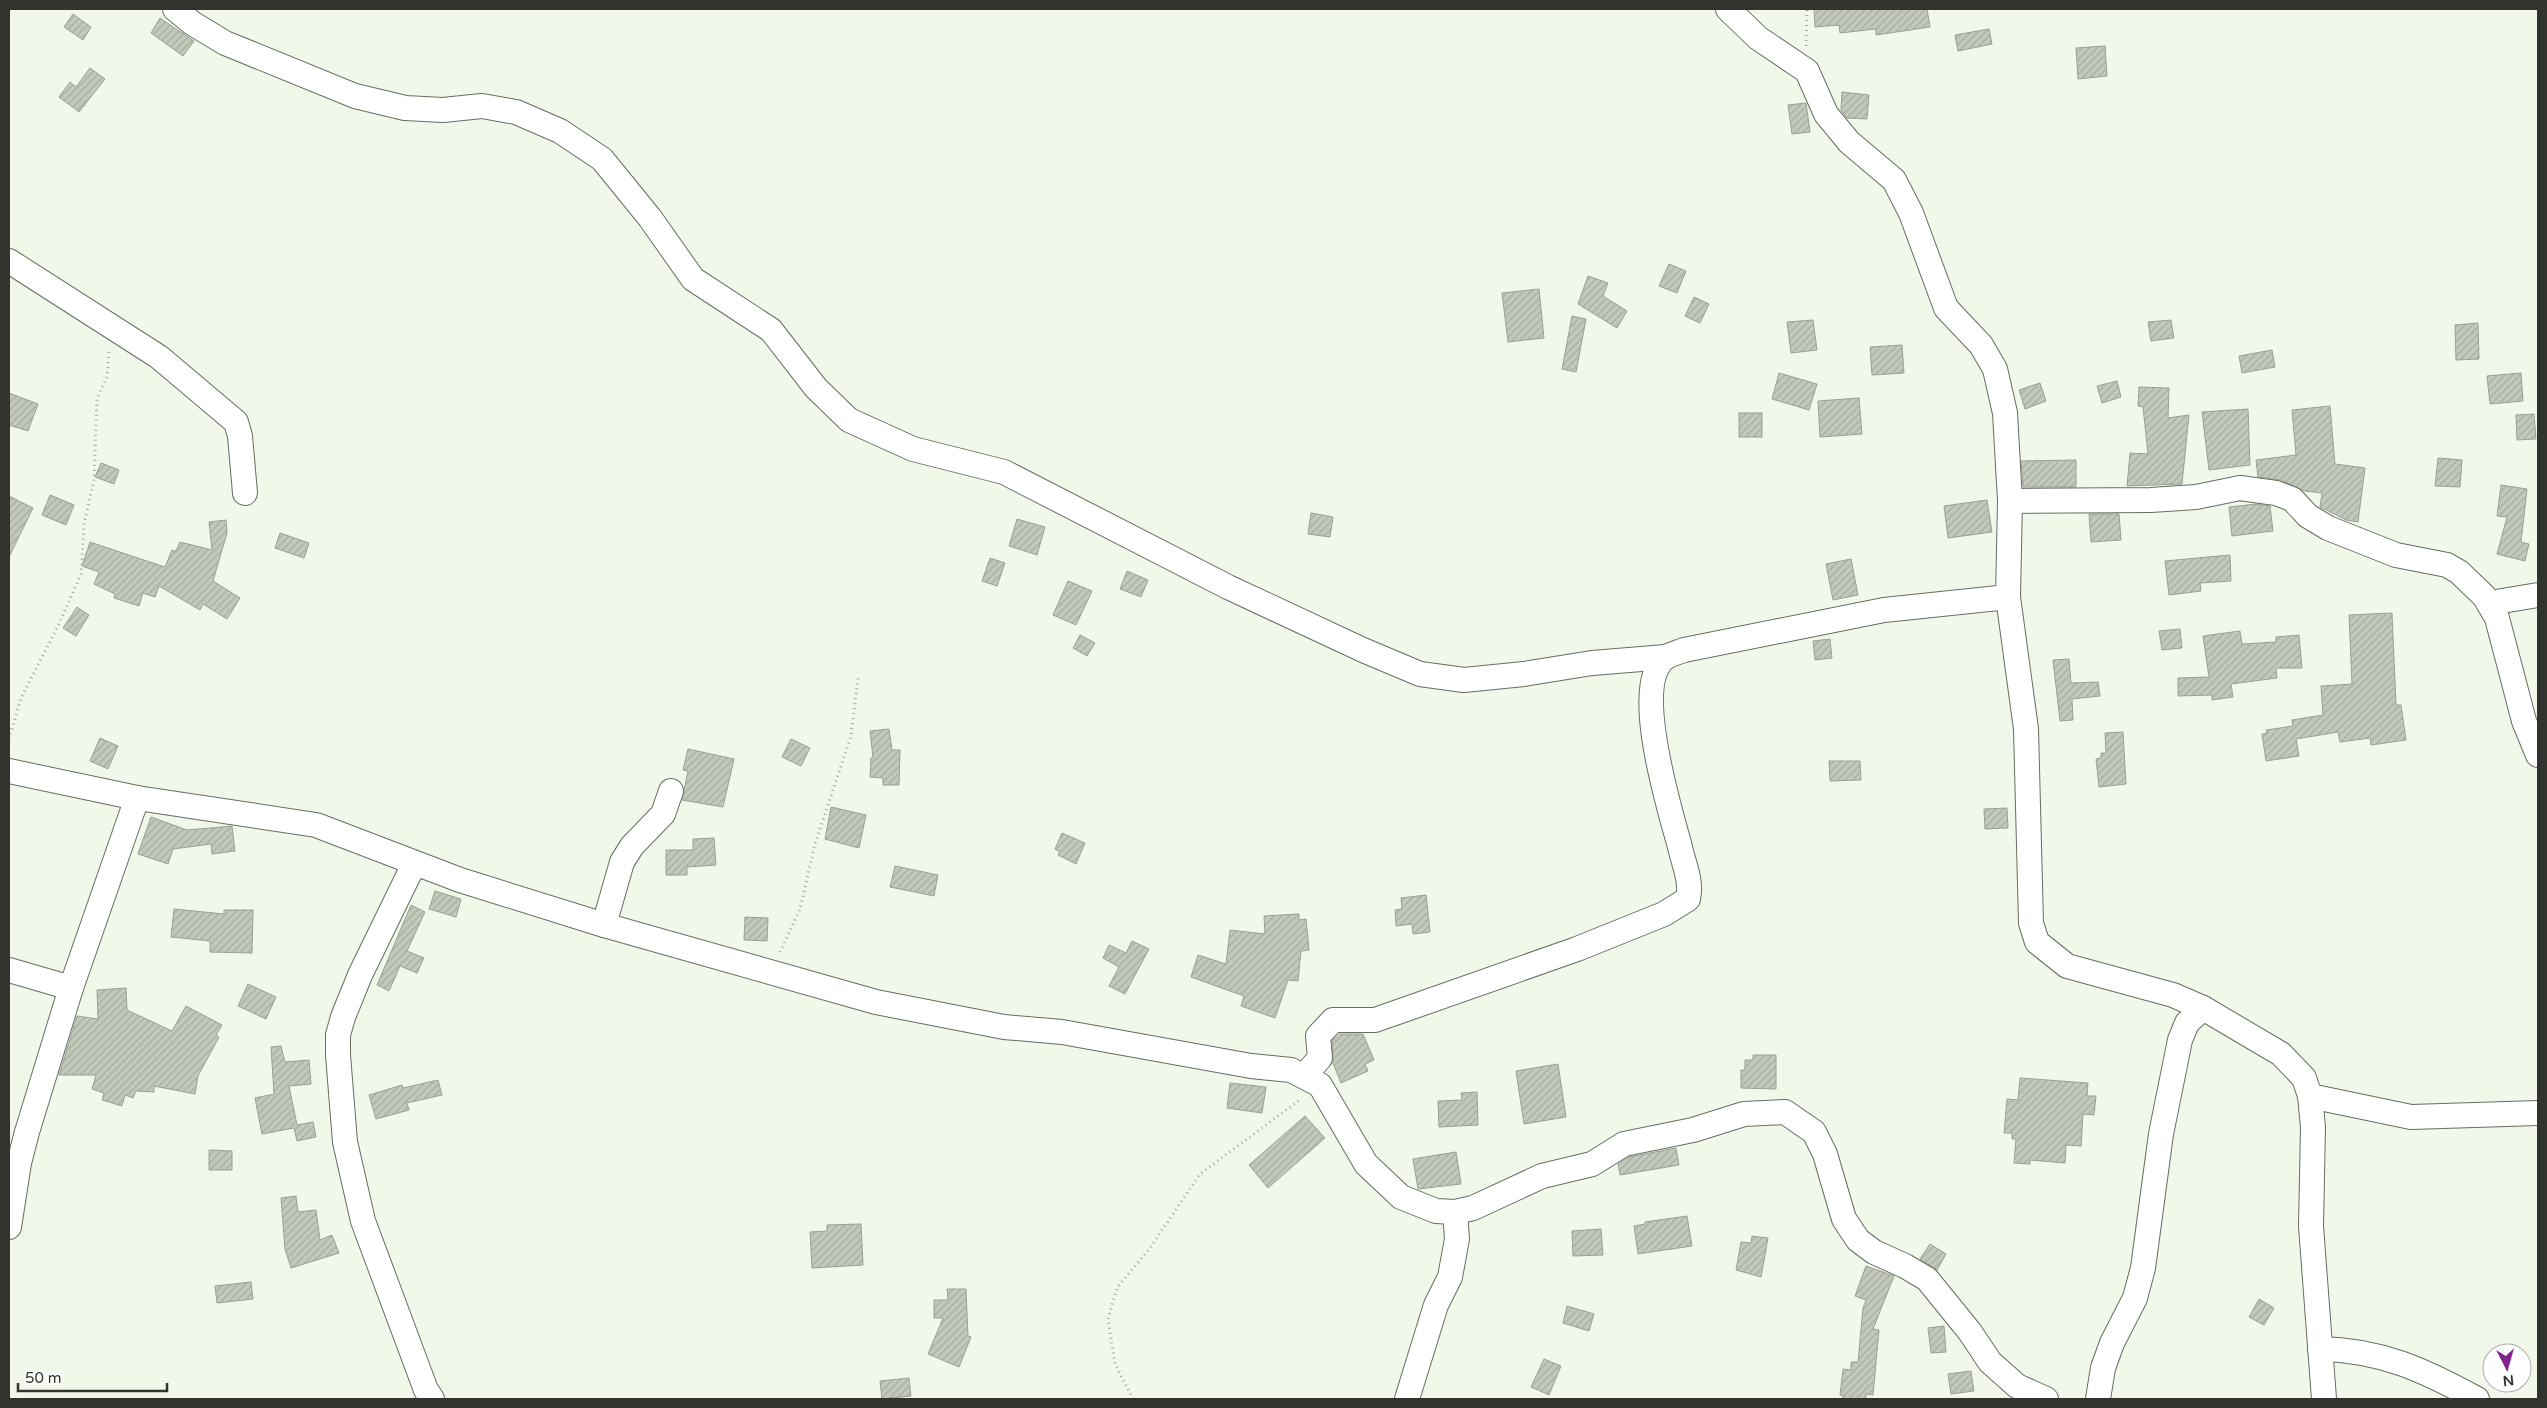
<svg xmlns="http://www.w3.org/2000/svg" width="2547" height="1408" font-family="'Varela Round',sans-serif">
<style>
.building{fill:url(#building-hatch);stroke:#9aa092}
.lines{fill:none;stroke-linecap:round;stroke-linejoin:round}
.minor-casing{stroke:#676d61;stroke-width:26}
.path{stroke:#a3a89d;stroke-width:3;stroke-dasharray:1 4;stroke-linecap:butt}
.minor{stroke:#fff;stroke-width:24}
</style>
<defs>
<pattern id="building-hatch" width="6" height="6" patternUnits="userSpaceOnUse" patternTransform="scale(1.25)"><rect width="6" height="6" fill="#c2c8ba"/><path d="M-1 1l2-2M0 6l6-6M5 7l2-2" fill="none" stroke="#a7aca0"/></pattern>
</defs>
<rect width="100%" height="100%" fill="#f1f8e9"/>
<g class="building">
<polygon points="1814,9 1927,9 1930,27 1876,35 1876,29 1840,33 1839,25 1815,27"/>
<polygon points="73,14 91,27 83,40 64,27"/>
<polygon points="160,18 194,41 183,56 151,33"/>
<polygon points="1989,29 1992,44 1958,51 1955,35"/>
<polygon points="2105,46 2107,76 2078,79 2076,48"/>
<polygon points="90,68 105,79 79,112 59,97 70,82 76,87"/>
<polygon points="1842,92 1869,95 1867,119 1847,118 1841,110"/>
<polygon points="1806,103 1810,132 1792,134 1788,105"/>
<polygon points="1669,264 1686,271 1677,293 1659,286"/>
<polygon points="1588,276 1608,283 1603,296 1627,311 1617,328 1578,304"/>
<polygon points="1539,289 1544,338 1508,342 1502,293"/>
<polygon points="1694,297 1709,304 1700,323 1685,316"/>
<polygon points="1572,316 1586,319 1576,372 1562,369"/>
<polygon points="1813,320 1817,350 1791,353 1787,322"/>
<polygon points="2171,320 2174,338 2151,341 2148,322"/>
<polygon points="2478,323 2479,359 2456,360 2455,325"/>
<polygon points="1902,345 1904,373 1872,375 1870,347"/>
<polygon points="2272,350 2275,367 2242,373 2239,356"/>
<polygon points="1779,373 1817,384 1809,410 1772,399"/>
<polygon points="2521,373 2523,401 2490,404 2487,376"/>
<polygon points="2117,381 2121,397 2102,403 2097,386"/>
<polygon points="2040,383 2046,401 2025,409 2019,390"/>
<polygon points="2139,387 2169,388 2168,418 2189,415 2182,484 2127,486 2130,453 2148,454 2143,407 2138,406"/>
<polygon points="9,393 38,404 28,431 9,425"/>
<polygon points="1859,398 1862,434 1820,437 1818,401"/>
<polygon points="2330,406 2335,464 2365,468 2358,522 2346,520 2320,507 2322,493 2304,491 2281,480 2258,477 2256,460 2296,455 2292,410"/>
<polygon points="2248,409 2250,465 2209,470 2202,412"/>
<rect x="1739" y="413" width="23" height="24"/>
<polygon points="2534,414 2536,439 2517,440 2516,415"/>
<polygon points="2438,458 2462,460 2460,487 2435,486"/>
<polygon points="2076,460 2076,487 2023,487 2021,461"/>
<polygon points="101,463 119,470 114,484 95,477"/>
<polygon points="2501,485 2527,489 2521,542 2529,544 2525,561 2497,554 2507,517 2497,516"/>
<polygon points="50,495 74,505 66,525 42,515"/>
<polygon points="9,496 33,508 9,557"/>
<polygon points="1987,500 1992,532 1948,538 1944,506"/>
<polygon points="2256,504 2270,506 2273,531 2232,536 2229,507"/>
<polygon points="1311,513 1333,517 1330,537 1308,534"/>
<polygon points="2089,514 2119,514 2121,540 2091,542"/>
<polygon points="1017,519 1045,527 1037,555 1009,546"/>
<polygon points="226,520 227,533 213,581 240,598 227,619 203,604 200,610 159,586 155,597 143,593 139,606 114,598 115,594 94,584 99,572 82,566 90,542 165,567 172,550 176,551 180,542 212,550 209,522"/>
<polygon points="280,533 309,543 304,558 275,548"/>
<polygon points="2230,555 2231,581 2200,583 2201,591 2169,595 2165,561"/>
<polygon points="990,558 1005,563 997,586 982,581"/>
<polygon points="1851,559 1858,595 1833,600 1826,564"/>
<polygon points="1127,571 1148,580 1141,597 1120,589"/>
<polygon points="1068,581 1092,591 1076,625 1053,615"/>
<polygon points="77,607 89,615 76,636 63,628"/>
<polygon points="2392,613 2396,705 2401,705 2406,740 2371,745 2370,738 2340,742 2338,732 2296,739 2299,756 2266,761 2262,734 2267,733 2266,730 2293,726 2292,720 2323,715 2321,686 2352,684 2349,615"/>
<polygon points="2180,629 2182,648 2162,650 2159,631"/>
<polygon points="2240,631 2242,644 2276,642 2276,637 2299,635 2302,668 2276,668 2277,678 2231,684 2233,697 2212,700 2212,695 2178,696 2178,678 2209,677 2203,636"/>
<polygon points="1080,635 1095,643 1087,656 1073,648"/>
<polygon points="1830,639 1832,658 1815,660 1813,641"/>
<polygon points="2069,659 2071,683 2098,682 2100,696 2072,699 2073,720 2060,721 2053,660"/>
<polygon points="889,729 892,750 900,750 899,785 883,785 883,778 870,777 871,758 873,758 870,731"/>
<polygon points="2123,732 2126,784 2099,787 2096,759 2101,758 2101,753 2106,753 2105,733"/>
<polygon points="100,738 118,746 108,769 90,761"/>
<polygon points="791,739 810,748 801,766 782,757"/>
<polygon points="688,749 734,759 723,807 682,800 688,771 683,770"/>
<polygon points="1829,761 1860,761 1861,780 1830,781"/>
<polygon points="831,807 866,815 859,848 825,839"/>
<polygon points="2007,808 2008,828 1985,829 1984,809"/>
<polygon points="151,817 187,830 232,826 235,851 212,854 211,844 173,849 168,864 138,854"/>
<polygon points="1062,833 1085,843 1076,864 1058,855 1060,852 1055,849"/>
<polygon points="714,838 716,865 687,867 687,875 666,875 666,850 693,850 693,839"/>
<polygon points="895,866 938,875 934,896 890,887"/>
<polygon points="435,891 461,899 456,917 429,909"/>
<polygon points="1426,895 1430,932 1413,934 1412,924 1396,926 1395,910 1402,909 1401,898"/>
<polygon points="411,905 425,912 407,951 424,958 417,973 400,966 389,991 377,985"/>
<polygon points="174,909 224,914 224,910 253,910 252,953 210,952 210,941 171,937"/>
<polygon points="1299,914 1299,920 1306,919 1309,950 1301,951 1298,981 1288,980 1275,1018 1241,1006 1244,996 1191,977 1198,955 1226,964 1230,930 1265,934 1264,916"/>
<polygon points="745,917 768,918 767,941 744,940"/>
<polygon points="1132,941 1149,949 1125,994 1109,986 1119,967 1103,958 1109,945 1126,953"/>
<polygon points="248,984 276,997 266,1019 238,1006"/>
<polygon points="126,988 127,1010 172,1031 186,1006 222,1025 216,1035 219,1037 198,1076 195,1094 154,1086 154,1092 136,1091 133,1098 125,1095 122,1106 102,1100 104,1093 92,1089 96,1075 59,1075 77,1016 98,1019 97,990"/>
<polygon points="1340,1034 1363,1034 1374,1060 1365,1064 1368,1071 1341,1083 1333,1063 1332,1041"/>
<polygon points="281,1046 285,1062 309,1060 311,1084 289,1086 297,1125 313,1122 316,1137 297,1141 294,1128 262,1134 255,1098 274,1094 271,1047"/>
<polygon points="1753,1055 1776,1055 1776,1089 1741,1088 1741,1070 1745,1070 1745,1060 1753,1060"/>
<polygon points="1558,1064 1566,1117 1524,1124 1516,1071"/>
<polygon points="2020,1078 2088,1083 2087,1096 2096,1096 2094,1115 2083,1114 2081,1146 2066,1145 2065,1163 2030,1160 2030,1164 2014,1163 2016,1139 2012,1139 2012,1133 2004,1133 2007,1099 2018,1100"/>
<polygon points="438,1080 442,1095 407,1103 409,1110 376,1119 369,1095 402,1085 403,1088"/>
<polygon points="1230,1083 1266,1087 1262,1113 1227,1108"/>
<polygon points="1477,1092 1478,1125 1439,1127 1438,1101 1462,1100 1461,1093"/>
<polygon points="1305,1116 1325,1138 1268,1188 1249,1165"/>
<polygon points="1676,1148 1679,1165 1620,1175 1618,1164 1629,1157"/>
<polygon points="209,1150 232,1151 232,1170 209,1170"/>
<polygon points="1456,1152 1461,1184 1418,1189 1413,1159"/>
<polygon points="296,1196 298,1212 316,1210 320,1240 332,1235 339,1253 291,1268 285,1249 281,1198"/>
<polygon points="1687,1216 1692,1246 1638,1254 1634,1226 1645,1224 1645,1222"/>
<polygon points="861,1224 863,1265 812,1268 810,1232 827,1231 827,1225"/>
<polygon points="1601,1229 1603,1255 1573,1256 1572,1231"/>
<polygon points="1752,1236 1768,1238 1761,1277 1736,1270 1741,1242 1751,1243"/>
<polygon points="1930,1244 1946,1254 1937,1270 1920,1259"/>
<polygon points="1866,1266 1894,1276 1873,1329 1879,1330 1873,1395 1866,1394 1866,1399 1843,1399 1843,1396 1840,1395 1843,1369 1851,1370 1851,1362 1858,1362 1863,1308 1866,1300 1855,1296"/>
<polygon points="251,1282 253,1299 217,1303 215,1286"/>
<polygon points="947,1289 966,1289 968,1336 971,1337 959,1367 928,1354 943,1318 934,1318 934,1300 948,1300"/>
<polygon points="2259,1299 2274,1308 2264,1325 2249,1317"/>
<polygon points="1567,1306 1594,1314 1589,1331 1563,1323"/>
<polygon points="1944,1326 1946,1352 1931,1353 1928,1328"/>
<polygon points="1544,1359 1561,1366 1549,1395 1531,1387"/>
<polygon points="1971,1371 1974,1391 1951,1394 1948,1374"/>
<polygon points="909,1378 911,1396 882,1399 880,1381"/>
</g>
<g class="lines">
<g class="minor-casing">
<g id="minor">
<polyline points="175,9 192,23 225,43 355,96 405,108 443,110 482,106 516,112 560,131 602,159 650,218 693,279 771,330 816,388 849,420 913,449 1004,472 1228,587 1363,650 1420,674 1464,680 1524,674 1592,663 1666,657"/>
<polyline points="1728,9 1758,38 1807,71 1826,114 1849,142 1894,180 1911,213 1946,308 1981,345 1995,369 2005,413 2010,501 2008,597 2026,729 2031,923 2037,942 2067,966 2173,995 2203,1008 2281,1054 2304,1078 2310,1096 2313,1127 2311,1226 2324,1399"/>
<polyline points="9,261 159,357 236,422 240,436 245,493"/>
<polyline points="2010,501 2151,500 2196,497 2240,488 2276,493 2292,499 2308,516 2328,528 2396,555 2447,565 2459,572 2484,596 2497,618 2524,721 2538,755"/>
<polyline points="2490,603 2538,595"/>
<polyline points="9,771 137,798 316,825 460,880 604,925 876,1002 1004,1027 1062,1032 1251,1066 1291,1070 1320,1085 1366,1164 1401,1197 1436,1211 1455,1212 1473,1208 1542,1176 1592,1164 1624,1144 1693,1130 1744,1114 1785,1112 1814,1132 1825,1154 1844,1219 1858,1240 1874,1252 1905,1266 1927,1279 1970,1332 1990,1362 2017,1386 2046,1399"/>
<polyline points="414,864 360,975 343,1017 338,1035 338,1055 345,1142 363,1221 426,1390 432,1399"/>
<polyline points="604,925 622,862 632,846 663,814 671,791"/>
<polyline points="9,970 71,988"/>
<path d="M1305 1075 1320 1058 1318 1036 1333 1020H1375L1577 949 1664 914 1688 899C1692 881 1684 865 1680 847 1670 810 1630 683 1666 657 1671 654 1679 652 1684 650L1884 610 2008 597"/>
<polyline points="2310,1096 2411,1117 2538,1113"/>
<polyline points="9,1227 19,1163 27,1132 71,988 137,798"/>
<path d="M2320 1349C2381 1350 2424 1370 2477 1399"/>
<polyline points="1407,1399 1436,1305 1450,1277 1457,1239 1455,1212"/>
<polyline points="2098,1399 2103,1368 2112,1343 2135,1298 2143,1268 2161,1134 2180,1040 2187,1023 2203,1008"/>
</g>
</g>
<g class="path">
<polyline points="1806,46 1807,9"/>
<polyline points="9,739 21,698 58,626 81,574 84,524 94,479 97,398 107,377 109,351"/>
<polyline points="780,952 800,909 815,844 851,736 858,678"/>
<polyline points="1133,1399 1115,1364 1108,1319 1117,1288 1150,1248 1200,1174 1301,1099"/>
</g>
<use href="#minor" class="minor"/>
</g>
<rect width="2547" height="1408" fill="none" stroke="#31332e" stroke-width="20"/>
<g transform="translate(2507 1368) rotate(174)"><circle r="24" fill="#ffffff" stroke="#adadab"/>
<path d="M0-4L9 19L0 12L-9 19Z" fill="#84258f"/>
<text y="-8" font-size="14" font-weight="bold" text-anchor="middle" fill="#31332e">N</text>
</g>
<path d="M18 1383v8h149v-8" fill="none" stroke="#31332e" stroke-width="2.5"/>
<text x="25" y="1383" font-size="15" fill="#31332e" stroke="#ffffff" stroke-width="4" paint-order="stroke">50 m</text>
</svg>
